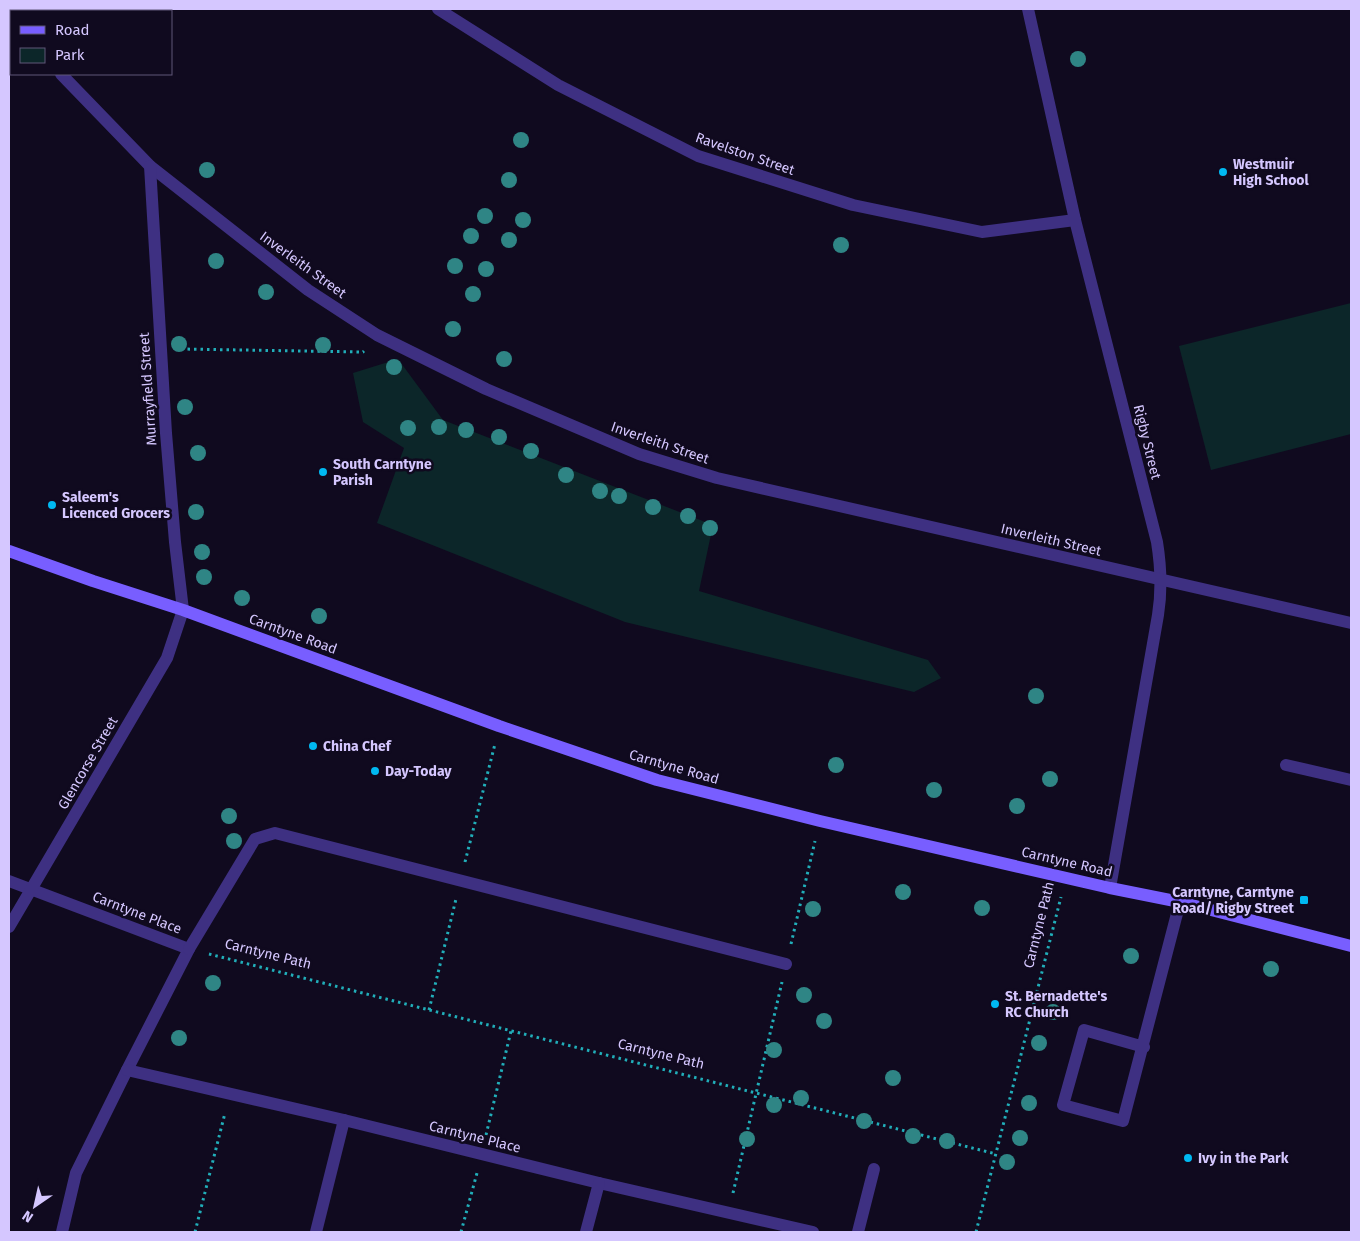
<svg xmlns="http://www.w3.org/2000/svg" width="1360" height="1241" font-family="'Fira Sans',sans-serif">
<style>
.green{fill:#0c2629}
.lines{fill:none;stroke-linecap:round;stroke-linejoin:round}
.path{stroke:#21aeb9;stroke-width:3;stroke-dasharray:2.5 4;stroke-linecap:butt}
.lane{stroke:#3e3082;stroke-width:12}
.street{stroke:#3e3082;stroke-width:12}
.secondary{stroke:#785eff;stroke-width:12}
.tree{fill:#2f8585}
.poi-dot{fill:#00b9f2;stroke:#100a1f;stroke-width:2}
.labels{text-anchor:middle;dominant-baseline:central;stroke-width:5;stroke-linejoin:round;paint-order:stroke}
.street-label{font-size:14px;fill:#d5c7ff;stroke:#100a1f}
.poi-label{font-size:14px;font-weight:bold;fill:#d5c7ff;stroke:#100a1f;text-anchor:start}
</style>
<rect width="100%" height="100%" fill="#100a1f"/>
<g class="green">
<polygon points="1351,303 1351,434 1211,470 1179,346"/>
<polygon points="398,359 443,420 713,525 699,591 928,660 941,678 914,692 625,622 377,523 404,448 363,422 353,373"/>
</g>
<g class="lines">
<g class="path">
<polyline points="181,349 363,352 364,351"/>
<polyline points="465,862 495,744"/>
<polyline points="791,944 815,841"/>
<polyline points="209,954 996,1154"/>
<polyline points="429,1010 456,899"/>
<polyline points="486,1135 511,1031"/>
<polyline points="733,1193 782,982"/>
<polyline points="195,1232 225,1113"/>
<polyline points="461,1232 477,1173"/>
<polyline points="976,1232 1061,897"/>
</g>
<polyline class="lane" points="1144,1047 1084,1030 1063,1105 1123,1121 1180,902"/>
<g class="street">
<polyline points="438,9 558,85 698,156 853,205 982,232 1075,220"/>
<path d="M1028 9 1075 220 1157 542C1161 567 1162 590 1158 615L1110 888"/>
<polyline points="9,13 11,16"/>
<polyline points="61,74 150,166 308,290 377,335 486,389 639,454 717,478 1351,623"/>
<polyline points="1286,765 1351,780"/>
<polyline points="9,881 189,949 127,1070 76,1173 62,1232"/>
<polyline points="9,927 167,658 183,610 175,542 166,433 150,166"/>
<polyline points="189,949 255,839 275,833 786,964"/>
<polyline points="127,1070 344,1120 599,1183 813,1232"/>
<polyline points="316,1232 344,1120"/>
<polyline points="586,1232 599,1183"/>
<polyline points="858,1232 874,1169"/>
</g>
<polyline class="secondary" points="9,551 93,581 183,610 499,726 657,780 820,821 1110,888 1180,902 1351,946"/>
</g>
<g class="tree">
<circle cx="1078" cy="59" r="8"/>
<circle cx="521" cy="140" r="8"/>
<circle cx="207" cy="170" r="8"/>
<circle cx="509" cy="180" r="8"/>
<circle cx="485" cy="216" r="8"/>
<circle cx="523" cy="220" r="8"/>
<circle cx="471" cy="236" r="8"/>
<circle cx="509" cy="240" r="8"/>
<circle cx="841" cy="245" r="8"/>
<circle cx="216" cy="261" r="8"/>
<circle cx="455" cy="266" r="8"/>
<circle cx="486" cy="269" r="8"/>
<circle cx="266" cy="292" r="8"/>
<circle cx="473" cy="294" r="8"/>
<circle cx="453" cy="329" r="8"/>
<circle cx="179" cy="344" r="8"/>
<circle cx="323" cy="345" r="8"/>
<circle cx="504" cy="359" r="8"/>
<circle cx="394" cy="367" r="8"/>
<circle cx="185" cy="407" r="8"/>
<circle cx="439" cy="427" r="8"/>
<circle cx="408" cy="428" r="8"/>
<circle cx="466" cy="430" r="8"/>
<circle cx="499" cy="437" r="8"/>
<circle cx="531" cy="451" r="8"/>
<circle cx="198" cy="453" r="8"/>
<circle cx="566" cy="475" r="8"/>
<circle cx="600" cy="491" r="8"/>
<circle cx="619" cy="496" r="8"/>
<circle cx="653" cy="507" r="8"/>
<circle cx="196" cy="512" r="8"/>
<circle cx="688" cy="516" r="8"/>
<circle cx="710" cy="528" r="8"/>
<circle cx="202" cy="552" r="8"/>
<circle cx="204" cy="577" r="8"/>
<circle cx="242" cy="598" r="8"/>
<circle cx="319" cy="616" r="8"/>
<circle cx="1036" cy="696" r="8"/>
<circle cx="836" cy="765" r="8"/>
<circle cx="1050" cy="779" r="8"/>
<circle cx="934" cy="790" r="8"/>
<circle cx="1017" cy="806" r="8"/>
<circle cx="229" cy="816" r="8"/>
<circle cx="234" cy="841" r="8"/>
<circle cx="903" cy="892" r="8"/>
<circle cx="982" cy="908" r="8"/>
<circle cx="813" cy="909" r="8"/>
<circle cx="1131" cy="956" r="8"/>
<circle cx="1271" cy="969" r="8"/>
<circle cx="213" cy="983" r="8"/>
<circle cx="804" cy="995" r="8"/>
<circle cx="1053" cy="1012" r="8"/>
<circle cx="824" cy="1021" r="8"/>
<circle cx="179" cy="1038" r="8"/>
<circle cx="1039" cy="1043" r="8"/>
<circle cx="774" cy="1050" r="8"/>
<circle cx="893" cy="1078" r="8"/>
<circle cx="801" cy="1098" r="8"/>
<circle cx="1029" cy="1103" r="8"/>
<circle cx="774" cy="1105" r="8"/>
<circle cx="864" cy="1121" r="8"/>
<circle cx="913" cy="1136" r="8"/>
<circle cx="1020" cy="1138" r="8"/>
<circle cx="747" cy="1139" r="8"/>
<circle cx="947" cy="1141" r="8"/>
<circle cx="1007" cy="1162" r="8"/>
</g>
<g class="poi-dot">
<circle cx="1223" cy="172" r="5"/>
<circle cx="323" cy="472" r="5"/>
<circle cx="52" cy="505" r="5"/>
<circle cx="313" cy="746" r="5"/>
<circle cx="375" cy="771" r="5"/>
<rect x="1299" y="895" width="10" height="10" rx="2.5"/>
<circle cx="995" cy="1004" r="5"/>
<circle cx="1188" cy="1158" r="5"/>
</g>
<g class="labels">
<g class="street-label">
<text transform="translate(745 154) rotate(19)">Ravelston Street</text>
<text transform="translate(303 265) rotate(36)">Inverleith Street</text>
<text transform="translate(148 389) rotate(-94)">Murrayfield Street</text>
<text transform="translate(1147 442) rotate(76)">Rigby Street</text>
<text transform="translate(660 443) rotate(19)">Inverleith Street</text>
<text transform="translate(1051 540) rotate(13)">Inverleith Street</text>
<text transform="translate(293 634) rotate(20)">Carntyne Road</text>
<text transform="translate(88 763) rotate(-60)">Glencorse Street</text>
<text transform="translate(674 767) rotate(16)">Carntyne Road</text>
<text transform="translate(1067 862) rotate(13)">Carntyne Road</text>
<text transform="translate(137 913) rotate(21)">Carntyne Place</text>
<text transform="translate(1039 925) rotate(-76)">Carntyne Path</text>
<text transform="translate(268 954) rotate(14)">Carntyne Path</text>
<text transform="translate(661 1054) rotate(14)">Carntyne Path</text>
<text transform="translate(475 1137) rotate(14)">Carntyne Place</text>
</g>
<g class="poi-label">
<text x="1233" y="164">Westmuir<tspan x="1233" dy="16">High School</tspan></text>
<text x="333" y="464">South Carntyne<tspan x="333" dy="16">Parish</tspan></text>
<text x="62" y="497">Saleem's<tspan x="62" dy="16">Licenced Grocers</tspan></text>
<text x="323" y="746">China Chef</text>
<text x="385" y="771">Day-Today</text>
<text x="1294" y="892" text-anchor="end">Carntyne, Carntyne<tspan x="1294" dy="16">Road/ Rigby Street</tspan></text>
<text x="1005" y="996">St. Bernadette's<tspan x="1005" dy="16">RC Church</tspan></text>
<text x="1198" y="1158">Ivy in the Park</text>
</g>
</g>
<rect width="1360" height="1241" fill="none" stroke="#d5c7ff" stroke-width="20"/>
<rect x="10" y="10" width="162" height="65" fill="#100a1f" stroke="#5f5679"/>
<rect x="20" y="26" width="25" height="8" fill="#785eff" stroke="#5f5679"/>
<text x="55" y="35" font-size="15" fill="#d5c7ff">Road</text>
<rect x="20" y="48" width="25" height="15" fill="#0c2629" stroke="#5f5679"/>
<text x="55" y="60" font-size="15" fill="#d5c7ff">Park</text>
<g transform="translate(35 1206) rotate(214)" stroke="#100a1f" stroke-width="4" paint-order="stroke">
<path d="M0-4L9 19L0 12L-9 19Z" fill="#d5c7ff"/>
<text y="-8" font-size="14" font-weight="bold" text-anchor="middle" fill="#d5c7ff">N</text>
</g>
</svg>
